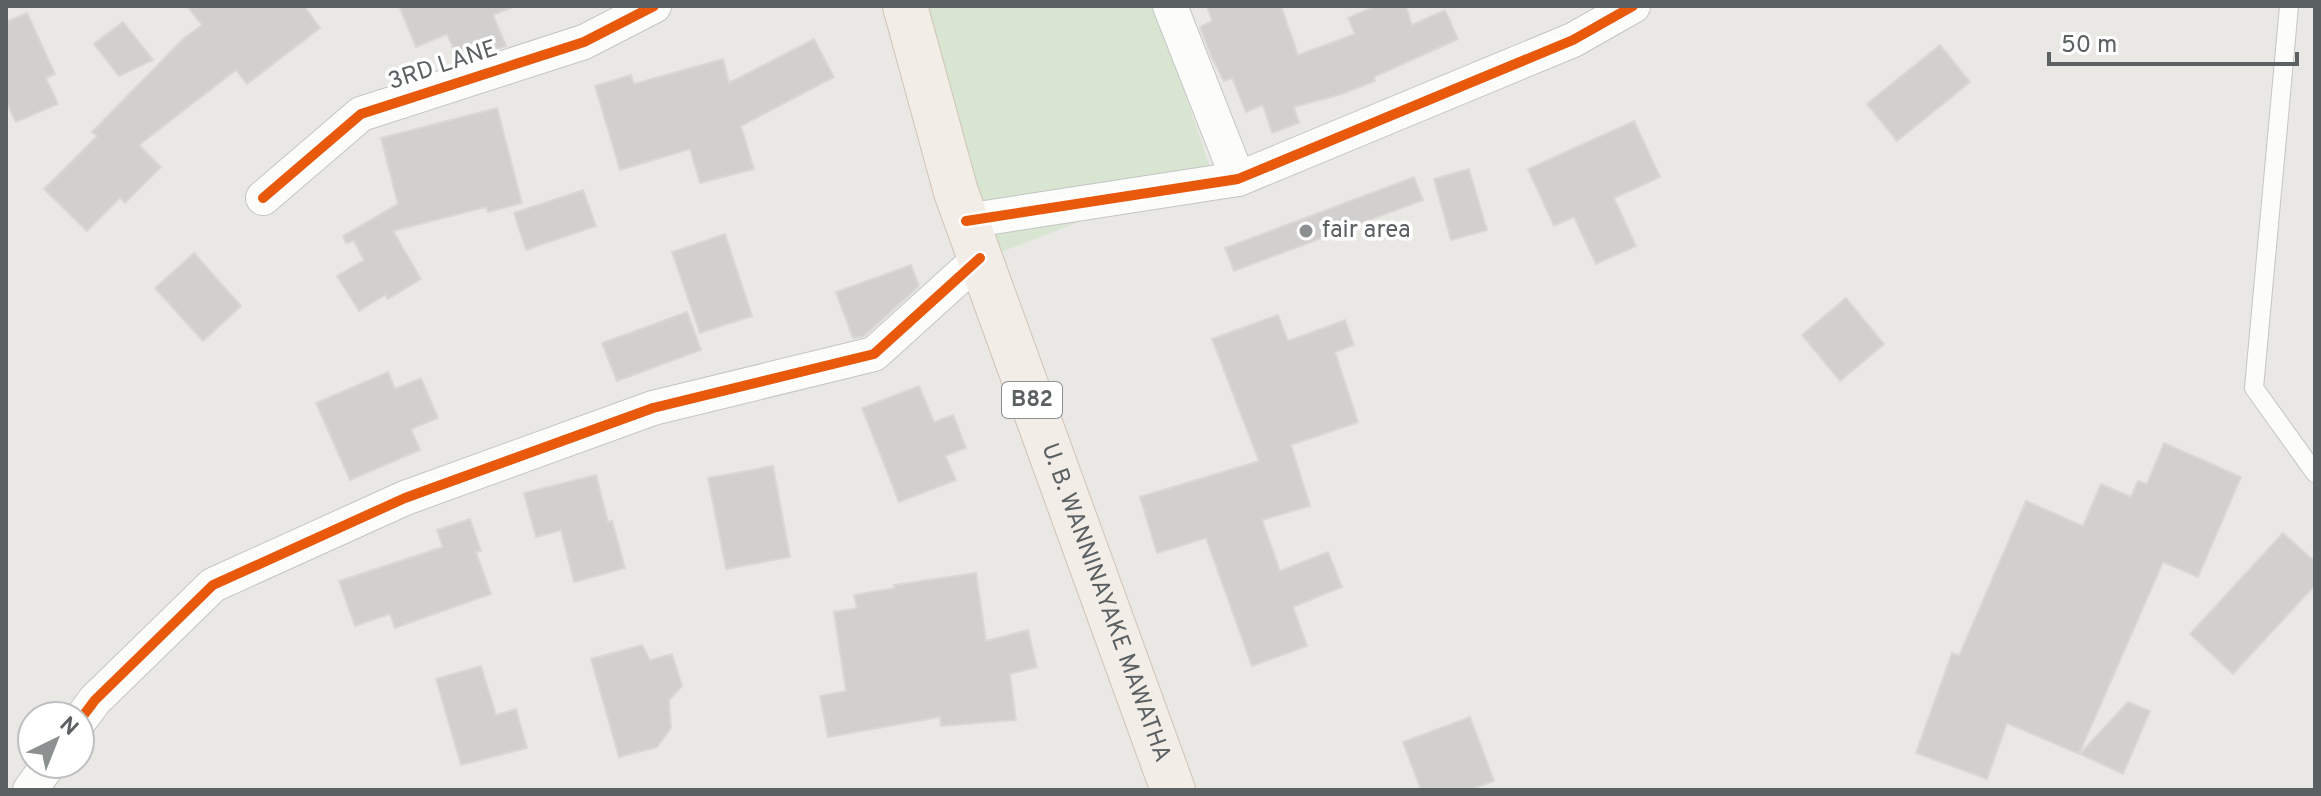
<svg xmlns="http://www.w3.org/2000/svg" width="2321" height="796" font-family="Overpass,sans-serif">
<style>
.green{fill:#d7e5d1}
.building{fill:#d2d0ce;stroke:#dad7d4;stroke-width:2}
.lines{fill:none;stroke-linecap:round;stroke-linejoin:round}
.service-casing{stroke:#c4c5c5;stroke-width:20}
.minor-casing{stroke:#c4c5c5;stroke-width:36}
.primary-casing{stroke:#d1c3b4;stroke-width:46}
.service{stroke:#fcfcfb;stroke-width:18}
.minor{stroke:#fcfcfb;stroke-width:34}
.primary{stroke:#f2ede7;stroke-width:44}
.cycleway-casing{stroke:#fff;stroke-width:15}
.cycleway{stroke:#e8590c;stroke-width:10}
.poi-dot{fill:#8d9090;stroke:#fff;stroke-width:3}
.labels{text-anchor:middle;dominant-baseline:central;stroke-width:7;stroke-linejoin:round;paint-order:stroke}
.shield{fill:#fff;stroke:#8c9091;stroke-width:2}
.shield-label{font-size:22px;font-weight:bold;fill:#5b6062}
.street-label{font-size:24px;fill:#5b6062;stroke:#fff}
.poi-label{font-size:24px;fill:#5b6062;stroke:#fff;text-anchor:start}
</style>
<rect width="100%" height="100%" fill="#eae8e5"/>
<polygon class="green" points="912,6 1156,6 1211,171 991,256"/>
<g class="building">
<polygon points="187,6 304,6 320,28 247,84 236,70 139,145 161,167 125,203 120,198 87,231 44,189 97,136 92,132 184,38 202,25"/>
<polygon points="399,6 513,6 513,7 493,15 506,46 459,61 447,34 416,47"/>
<polygon points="1207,6 1281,6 1298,55 1355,34 1348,18 1375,6 1406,6 1412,25 1445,10 1458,39 1374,77 1375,81 1342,94 1294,107 1299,123 1272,133 1263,105 1246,112 1232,78 1224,81 1212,58 1200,27 1212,21"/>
<polygon points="27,13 55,74 46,78 58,104 16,122 6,101 6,22"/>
<polygon points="123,22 153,60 119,76 94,44"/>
<polygon points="814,39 834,77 741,126 754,169 700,183 690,149 620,170 595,86 631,75 634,84 723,59 729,83"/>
<polygon points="1940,45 1970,82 1897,141 1867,104"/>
<polygon points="497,108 522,203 488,212 486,207 393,231 421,279 388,299 385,295 359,311 337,276 364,260 354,241 346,243 343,236 398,204 381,138"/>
<polygon points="1634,121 1660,177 1614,198 1636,246 1596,264 1574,217 1554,226 1528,169"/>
<polygon points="1469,169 1487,230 1451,240 1434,179"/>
<polygon points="1414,177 1423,200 1234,271 1225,248"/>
<polygon points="583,190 596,226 526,250 514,213"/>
<polygon points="725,234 752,316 700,333 672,252"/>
<polygon points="194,253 241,306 203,341 155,288"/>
<polygon points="911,265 919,286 864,336 853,338 836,292"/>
<polygon points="1846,298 1884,344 1840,381 1802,335"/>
<polygon points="687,312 701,350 617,381 602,343"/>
<polygon points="1278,315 1288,341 1345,320 1354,345 1335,352 1358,422 1291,445 1310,506 1262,520 1280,571 1328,552 1342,587 1293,607 1307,646 1252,666 1206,538 1157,553 1140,497 1259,461 1212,339"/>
<polygon points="388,372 395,389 421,378 438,418 411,429 420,450 350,480 316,403"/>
<polygon points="919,386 934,422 953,415 966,448 945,456 956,480 899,502 862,408"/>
<polygon points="2164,443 2241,477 2198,577 2163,562 2079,754 2007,723 1987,779 1916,753 1952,653 1959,656 2026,501 2083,526 2101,484 2131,497 2138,481 2147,484"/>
<polygon points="773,466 790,557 726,569 708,478"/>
<polygon points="596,475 608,522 612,521 625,568 574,582 561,530 536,537 524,493"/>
<polygon points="470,519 481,551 476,552 491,594 395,628 390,614 355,626 339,581 443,547 437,530"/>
<polygon points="2283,533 2315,562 2315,585 2233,674 2190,634"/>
<polygon points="976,573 986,641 1028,630 1037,667 1010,674 1016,720 941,726 940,717 828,737 820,696 846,691 834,612 857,608 854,595 895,588 894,585"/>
<polygon points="642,645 650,660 672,654 682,686 669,700 671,728 657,747 619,757 591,659"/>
<polygon points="481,666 496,715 516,709 527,748 461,765 436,679"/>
<polygon points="2128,702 2150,711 2123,774 2080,754"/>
<polygon points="1470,717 1494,781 1470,790 1421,790 1403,742"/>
</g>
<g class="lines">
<g class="service-casing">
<polyline id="service" points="2289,6 2254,388 2315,473"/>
</g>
<g class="minor-casing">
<g id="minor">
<polyline points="1170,6 1238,179"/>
<polyline points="263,198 361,114 584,42 654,6"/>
<polyline points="966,221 1238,179 1573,40 1633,6"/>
<polyline points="80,720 95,700 213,585 405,498 653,408 874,354 980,258"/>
<polyline points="30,790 49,764"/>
</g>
</g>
<g class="primary-casing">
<g id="primary">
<path id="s1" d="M905 6 956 192 1173 790"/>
</g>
</g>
<use href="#service" class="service"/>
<use href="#minor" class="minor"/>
<use href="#primary" class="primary"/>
<g class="cycleway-casing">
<g id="cycleway">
<polyline points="263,198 361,114 584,42 654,6"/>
<polyline points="966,221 1238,179 1573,40 1633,6"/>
<polyline points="80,720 95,700 213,585 405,498 653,408 874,354 980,258"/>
</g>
</g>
<use href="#cycleway" class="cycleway"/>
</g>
<circle class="poi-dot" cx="1306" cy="231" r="8"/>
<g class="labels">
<rect class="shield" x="1002" y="382" width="60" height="36" rx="6"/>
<g class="shield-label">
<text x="1032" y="400">B82</text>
</g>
<g class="street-label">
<text transform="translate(443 66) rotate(-18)">3RD LANE</text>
<text stroke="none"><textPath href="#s1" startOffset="630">U. B. WANNINAYAKE MAWATHA</textPath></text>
</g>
<g class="poi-label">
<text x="1322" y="231">fair area</text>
</g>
</g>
<rect width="2321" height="796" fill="none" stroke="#5b6062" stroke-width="16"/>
<g transform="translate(56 740) rotate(43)"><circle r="38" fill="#ffffff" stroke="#bdbfc0" stroke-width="2"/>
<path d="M0-6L14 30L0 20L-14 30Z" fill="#8d9090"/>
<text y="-12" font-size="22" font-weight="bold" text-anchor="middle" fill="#5b6062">N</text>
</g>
<path d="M2049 52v12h248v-12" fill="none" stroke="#5b6062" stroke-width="4"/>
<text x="2061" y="52" font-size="24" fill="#5b6062" stroke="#ffffff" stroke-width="6" paint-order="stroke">50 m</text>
</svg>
